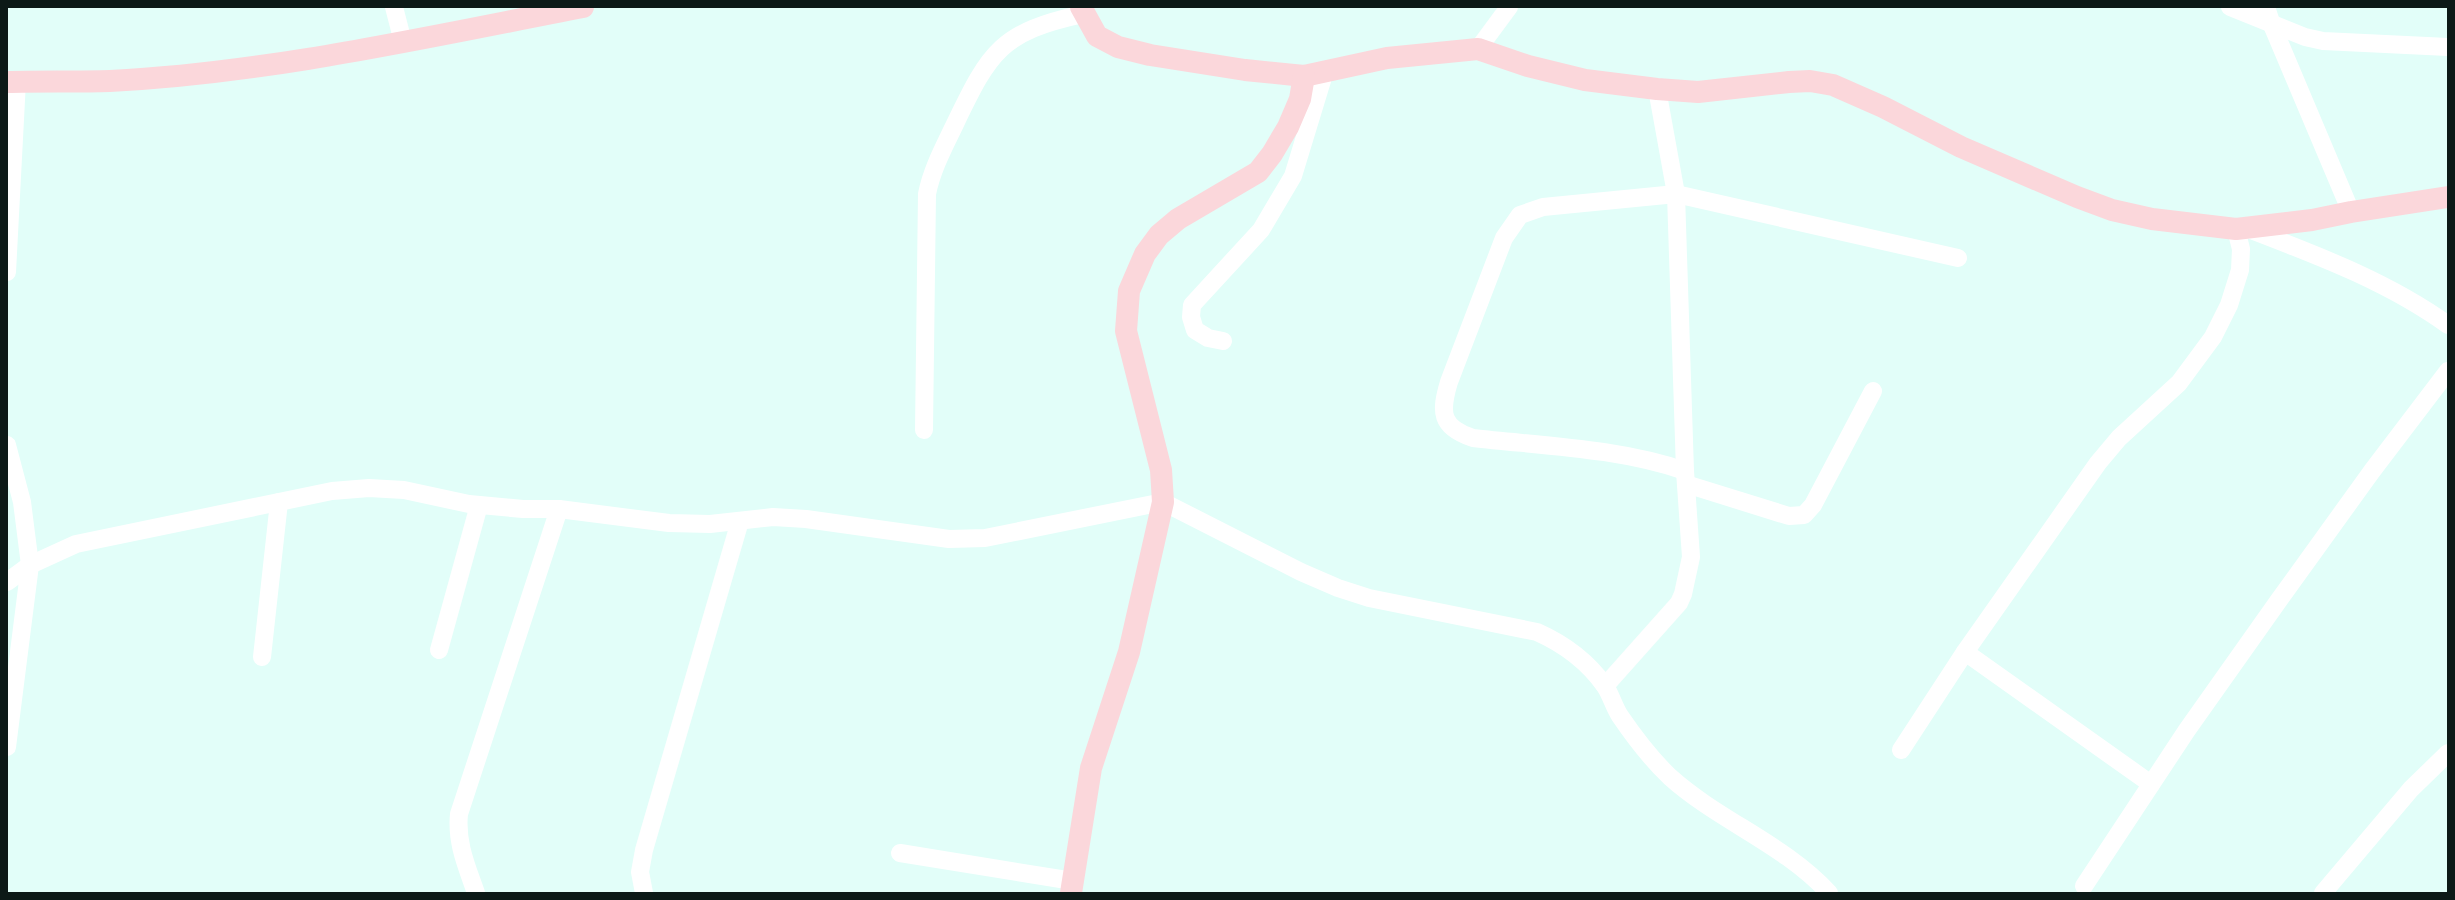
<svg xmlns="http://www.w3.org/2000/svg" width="2455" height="900" font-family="'Fira Sans',sans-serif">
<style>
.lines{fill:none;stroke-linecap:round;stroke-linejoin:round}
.street{stroke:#fff;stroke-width:18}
.secondary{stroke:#fbd7db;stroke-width:22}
</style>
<rect width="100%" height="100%" fill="#e2fef9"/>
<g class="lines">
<g class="street">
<polyline points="394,7 403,42"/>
<polyline points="2230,7 2305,37 2323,41 2448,47"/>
<polyline points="2266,7 2272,25 2351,212"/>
<polyline points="1478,49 1509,7"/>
<path d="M2246 228C2316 255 2387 281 2448 325"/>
<polyline points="7,272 17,81"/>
<polyline points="1223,341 1208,338 1195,330 1191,317 1192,305 1261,230 1293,176 1325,71"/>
<path d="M924 430 927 194C932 169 944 147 955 124 990 51 1001 32 1083 14"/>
<polyline points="7,445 22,502 30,565 7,747"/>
<path d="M1685 471C1618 448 1543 446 1473 438 1440 427 1440 412 1449 382L1504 238 1520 215 1543 207 1676 194 1958 258"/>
<polyline points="1686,484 1789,516 1804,515 1813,505 1873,391"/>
<path d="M7 582 30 565 76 544 332 491 369 488 404 490 469 504 523 509H559L669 523 710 524 773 517 806 519 949 539 985 538 1163 502 1301 572 1338 588 1369 598 1537 632C1564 644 1588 662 1605 686 1611 695 1614 707 1620 716 1635 738 1651 759 1670 777 1719 821 1784 844 1829 893"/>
<polyline points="439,650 479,505"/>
<polyline points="1965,652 2151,784"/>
<polyline points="262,657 279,502"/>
<polyline points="1605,686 1679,603 1683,594 1691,557 1685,471 1676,194 1657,89"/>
<polyline points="1901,750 1965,652 2098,463 2119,438 2179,383 2213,337 2229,305 2240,270 2241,249 2236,229"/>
<polyline points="900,853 1073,881"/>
<polyline points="2084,886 2187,730 2279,600 2372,471 2448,371"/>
<path d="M476 893C467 867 456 843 459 814L559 509"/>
<polyline points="644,893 640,872 644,850 740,521"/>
<polyline points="2323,893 2411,789 2448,753"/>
</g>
<g class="secondary">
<polyline points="1081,7 1097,36 1118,47 1150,55 1245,70 1304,76 1387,58 1478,49 1528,66 1585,80 1657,89 1698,92 1789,82 1810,81 1833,85 1883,107 1961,147 2077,197 2112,210 2152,219 2236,229 2312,220 2351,212 2448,197"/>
<path d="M7 82C41 81 75 82 110 81 269 73 427 37 583 7"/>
<polyline points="1071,893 1091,768 1129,652 1163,502 1161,470 1126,331 1129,291 1145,254 1159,235 1178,219 1258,172 1272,154 1288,127 1300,99 1304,76"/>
</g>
</g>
<rect width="2455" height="900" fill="none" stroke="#0c1917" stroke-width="16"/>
</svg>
